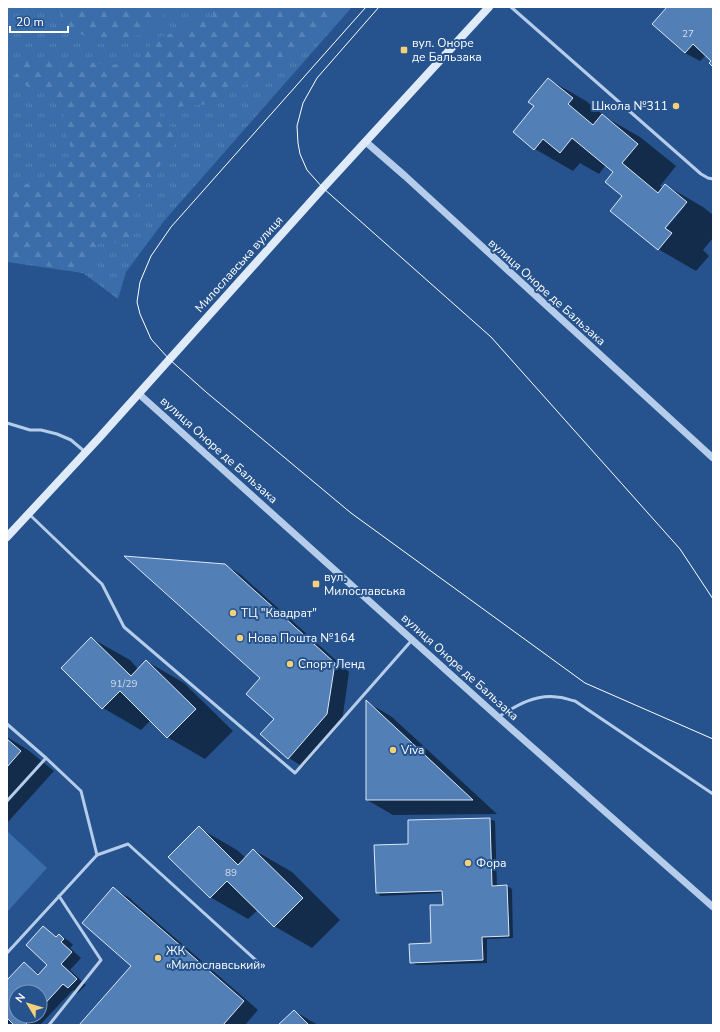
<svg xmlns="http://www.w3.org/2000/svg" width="720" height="1032" font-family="'Nunito Sans',sans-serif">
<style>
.grass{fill:url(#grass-tufts)}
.forest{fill:url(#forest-firs)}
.park{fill:#3a6da9}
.shadow{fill:#0007;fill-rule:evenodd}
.building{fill:#527fb5;stroke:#dae8f8}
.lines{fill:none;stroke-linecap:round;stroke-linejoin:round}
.service{stroke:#b5cdea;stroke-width:3}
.tertiary{stroke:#b5cdea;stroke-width:7}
.secondary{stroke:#e0ebf9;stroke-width:8}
.tram{stroke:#fff;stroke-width:1}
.poi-dot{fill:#f4d07a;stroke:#26538d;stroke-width:1.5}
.labels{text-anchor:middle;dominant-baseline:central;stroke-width:4;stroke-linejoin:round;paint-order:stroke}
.number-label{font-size:10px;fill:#d4dfec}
.poi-label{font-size:12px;fill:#fff;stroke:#26538d;text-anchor:start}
.street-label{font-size:12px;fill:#fff;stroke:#26538d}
</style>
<defs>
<pattern id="grass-tufts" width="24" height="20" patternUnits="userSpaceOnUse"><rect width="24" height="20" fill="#3a6da9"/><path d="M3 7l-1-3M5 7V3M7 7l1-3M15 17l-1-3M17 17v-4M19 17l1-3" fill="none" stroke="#5883b6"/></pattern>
<pattern id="forest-firs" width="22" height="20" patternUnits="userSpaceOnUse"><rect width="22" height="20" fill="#3a6da9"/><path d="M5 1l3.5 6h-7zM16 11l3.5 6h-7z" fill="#5883b6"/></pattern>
</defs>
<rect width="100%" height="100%" fill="#26538d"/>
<polygon class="grass" points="7,7 352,7 164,221 126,272 118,299 83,273 7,262"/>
<g class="forest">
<polygon points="59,7 171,7 146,34 101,44 63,25"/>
<polygon points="213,7 339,7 336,19 305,49 210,104 153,109 181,136 133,203 131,242 98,243 83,273 7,258 7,184 40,184 73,155 67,136 62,105 48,90 36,92 15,77 24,57 73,60 109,65 142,62 154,39 178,31 213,16"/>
</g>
<polygon class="park" points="7,831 47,868 7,912"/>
<g class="shadow">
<polygon points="668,7 713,7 713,65 712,61 706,55 700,61 685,53"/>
<path d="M548 79 586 101 607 118 640 137 676 166 660 186 663 188 665 185 703 207 713 215V238L703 250 709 256 696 271 658 249 624 196 615 172 606 165 599 174 580 163 573 171 535 149 514 132 535 106ZM682 206H685L663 232 661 231Z"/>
<polygon points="225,565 240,574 349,672 342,722 303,767 289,758 262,734 275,719"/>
<polygon points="91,638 130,660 138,669 146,661 184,683 233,731 205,759 167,737 150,721 141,730 103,708 62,668"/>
<polygon points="367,702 392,717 497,814 393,815 367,800"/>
<polygon points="7,737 28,750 54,771 7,823"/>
<polygon points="490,819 495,821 497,887 507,886 512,889 513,938 487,939 487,963 416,965 411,962 432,944 444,906 443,893 381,896 377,893 409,845 409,821"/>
<polygon points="199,828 237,850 246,858 254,850 292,872 340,920 312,948 274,926 258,910 248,919 210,897"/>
<polygon points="113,889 128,897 258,1010 245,1025 81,1025 132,966"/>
<path d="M44 927 57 937 59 935 69 941 73 945 70 948 81 958 70 970 86 985 78 993 73 990 40 1025H7V982L24 963 39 974 49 964ZM16 992H40V1016H16Z"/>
<polygon points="294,1011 318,1025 280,1025"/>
</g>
<g class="building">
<polygon points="667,7 713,7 713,67 709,63 711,61 693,44 685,53 652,24"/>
<polygon points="548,78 573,98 568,104 593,125 602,114 638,144 622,163 658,193 665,184 687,202 665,228 672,233 658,250 610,211 622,196 605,182 613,172 572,138 560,153 543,139 534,150 513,132 534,106 528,102"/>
<polygon points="124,556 225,564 335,663 327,714 288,759 260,734 274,719 246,694 260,678"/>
<polygon points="91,637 131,676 146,660 196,709 167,738 120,691 102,709 61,668"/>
<polygon points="366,700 473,800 366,800"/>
<polygon points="7,739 21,751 7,767"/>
<polygon points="490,818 492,886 507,885 509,936 482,937 483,960 410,963 409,944 431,943 430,905 443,905 442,891 376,893 374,845 408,844 408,820"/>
<polygon points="199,826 238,865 253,849 303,898 274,927 227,881 210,898 168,857"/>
<polygon points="113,887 244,1001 223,1025 79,1025 131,966 82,923"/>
<polygon points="43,926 56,937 59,934 64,939 61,942 72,952 61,964 77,979 68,988 63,984 40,1009 40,992 16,992 16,1016 34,1016 25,1025 14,1025 7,1018 7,980 24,962 38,975 47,965 26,945"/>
<polygon points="294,1010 309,1025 278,1025"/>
</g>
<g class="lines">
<g class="service">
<polyline points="511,7 701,174 708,178 713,179"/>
<polyline points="7,423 30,430 41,430 57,434 71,440 84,451"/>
<polyline points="30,515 102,584 124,627 295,773 412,640"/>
<path d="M498 717C516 706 535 694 557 697 563 697 569 700 575 701L713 794"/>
<polyline points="7,724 46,758 81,791 97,855 7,953"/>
<polyline points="7,801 46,758"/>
<polyline points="97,855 128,844 259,963"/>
<polyline points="49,1025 101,960 59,896"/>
</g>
<g class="tertiary">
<polyline points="366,142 405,176 713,458"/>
<polyline points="139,394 498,717 713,907"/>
</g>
<polyline class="secondary" points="7,537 99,438 323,188 489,7"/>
<g class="tram">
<polyline points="366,7 171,227 151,256 140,282 137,302 140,314 151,339 169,359 206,392 351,513 585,683 713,739"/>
<polyline points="379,7 317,78 303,103 297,126 298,143 300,154 307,170 323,188 491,337 680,549 713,599"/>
</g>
</g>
<g class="poi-dot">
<rect x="400" y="46" width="8" height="8" rx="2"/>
<circle cx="676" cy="106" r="4"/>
<rect x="312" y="580" width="8" height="8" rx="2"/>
<circle cx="233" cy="613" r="4"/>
<circle cx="240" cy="638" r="4"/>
<circle cx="290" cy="664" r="4"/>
<circle cx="393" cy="750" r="4"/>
<circle cx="468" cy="863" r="4"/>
<circle cx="158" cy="958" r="4"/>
</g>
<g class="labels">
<g class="number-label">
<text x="688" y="34">27</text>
<text x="124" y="684">91/29</text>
<text x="231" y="873">89</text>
</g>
<g class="poi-label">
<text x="412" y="43">вул. Оноре<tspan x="412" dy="14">де Бальзака</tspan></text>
<text x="668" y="106" text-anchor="end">Школа №311</text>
<text x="324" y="577">вул.<tspan x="324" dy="14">Милославська</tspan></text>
<text x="241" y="613">ТЦ "Квадрат"</text>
<text x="248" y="638">Нова Пошта №164</text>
<text x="298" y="664">Спорт Ленд</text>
<text x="401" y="750">Viva</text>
<text x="476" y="863">Фора</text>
<text x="166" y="951">ЖК<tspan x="166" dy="14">«Милославський»</tspan></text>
</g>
<g class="street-label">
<text transform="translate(239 264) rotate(-48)">Милославська вулиця</text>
<text transform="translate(547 292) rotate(42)">вулиця Оноре де Бальзака</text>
<text transform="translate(219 450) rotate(42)">вулиця Оноре де Бальзака</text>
<text transform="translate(460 667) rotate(42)">вулиця Оноре де Бальзака</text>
</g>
</g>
<rect width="720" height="1032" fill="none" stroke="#ffffff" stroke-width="16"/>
<g transform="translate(28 1004) rotate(308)"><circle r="19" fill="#26538d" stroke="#7d98bb"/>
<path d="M0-3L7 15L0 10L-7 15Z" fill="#f4d07a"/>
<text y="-6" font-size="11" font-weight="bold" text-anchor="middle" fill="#ffffff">N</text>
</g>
<path d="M10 26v6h58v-6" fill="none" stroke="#ffffff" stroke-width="2"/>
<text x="16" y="26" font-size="12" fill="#ffffff" stroke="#26538d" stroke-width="3" paint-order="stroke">20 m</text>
</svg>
